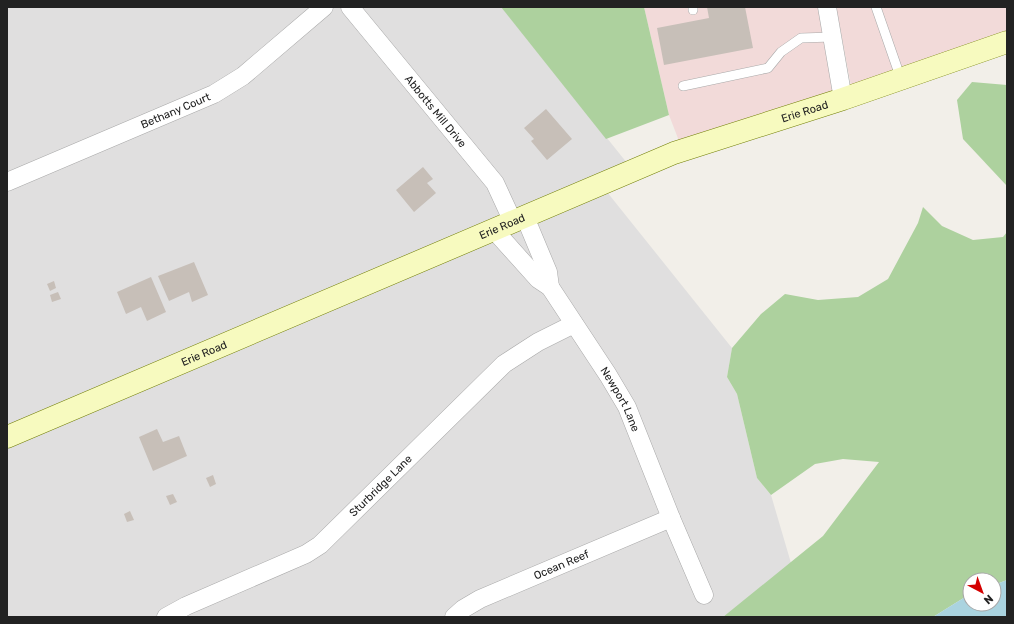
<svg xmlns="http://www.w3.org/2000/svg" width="1014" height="624" font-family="Rubik,sans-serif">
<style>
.residential{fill:#e0dfdf}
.commercial{fill:#f2dad9}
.forest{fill:#add19e}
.water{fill:#aad3df}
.building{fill:#c7bfb8}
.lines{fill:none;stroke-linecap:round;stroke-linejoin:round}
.lane-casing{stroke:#a9a9a9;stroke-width:10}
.street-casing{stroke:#a9a9a9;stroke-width:19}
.secondary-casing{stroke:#707d05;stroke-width:23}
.lane{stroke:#fff;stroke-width:9}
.street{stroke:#fff;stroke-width:18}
.secondary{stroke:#f7fabf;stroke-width:22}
.labels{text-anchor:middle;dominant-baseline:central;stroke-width:3;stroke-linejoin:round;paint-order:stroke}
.street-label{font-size:11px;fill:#222;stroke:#fff}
</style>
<rect width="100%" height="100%" fill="#f2efe9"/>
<g class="residential">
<polygon points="7,7 502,7 627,163 7,427"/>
<polygon points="607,192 732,348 727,377 737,394 757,478 771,495 791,563 731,611 723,617 7,617 7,445"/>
</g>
<g class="commercial">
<polygon points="644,7 822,7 839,92 679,141 669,115"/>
<polygon points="836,7 1007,7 1007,31 851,86"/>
</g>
<g class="forest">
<polygon points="501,7 644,7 669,115 606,139"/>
<polygon points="972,82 1007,85 1007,186 963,139 957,100"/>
<polygon points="923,207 942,226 973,240 1003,237 1007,232 1007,580 994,585 994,580 970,580 970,594 933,617 723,617 823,536 879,462 843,459 815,464 771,495 757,478 737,394 727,377 732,348 761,314 785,294 818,300 858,297 888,279 918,223"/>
</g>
<polygon class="water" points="1007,580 1007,617 933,617 970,594 970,604 994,604 994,585"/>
<g class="building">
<polygon points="707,7 745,7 753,48 664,65 657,28 709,18"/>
<polygon points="546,109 572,139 547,160 531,141 534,139 524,128"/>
<polygon points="423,167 433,179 427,183 436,193 414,212 396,190"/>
<polygon points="194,262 208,295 192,302 189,292 169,301 158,276"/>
<polygon points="151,277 166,312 147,321 141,307 126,314 117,292"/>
<polygon points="54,281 56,288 50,291 47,284"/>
<polygon points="58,292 61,299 52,302 50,295"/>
<polygon points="157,429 163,442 179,436 187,456 153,471 139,437"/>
<polygon points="213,475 216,484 210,487 206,478"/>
<polygon points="173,494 177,502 170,505 166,496"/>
<polygon points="130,511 134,520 127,522 124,514"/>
</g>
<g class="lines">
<g class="lane-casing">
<g id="lane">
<polyline points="693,7 693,10"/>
<polyline points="876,7 901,79"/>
<polyline points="683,86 768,68 781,52 801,38 832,37"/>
</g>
</g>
<g class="street-casing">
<g id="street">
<path id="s1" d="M350 7 495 183 513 222"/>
<polyline points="827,7 843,99"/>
<path id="s2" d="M7 182 214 94 243 76 324 7"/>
<polyline points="525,217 548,272 550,287"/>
<path id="s3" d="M494 230 538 279 550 287 608 375 627 407 671 518 704 595"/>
<path id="s4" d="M166 617 186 606 306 554 320 545 504 364 538 342 574 324"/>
<path id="s5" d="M454 617 463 609 480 599 671 518"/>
</g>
</g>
<g class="secondary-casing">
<g id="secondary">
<path id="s6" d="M7 437 674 153 843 99 1007 42"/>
</g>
</g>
<use href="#lane" class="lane"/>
<use href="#street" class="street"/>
<use href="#secondary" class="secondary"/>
</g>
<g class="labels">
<g class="street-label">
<text stroke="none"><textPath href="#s2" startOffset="183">Bethany Court</textPath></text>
<text stroke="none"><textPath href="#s1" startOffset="135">Abbotts Mill Drive</textPath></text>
<text stroke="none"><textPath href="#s6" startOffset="862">Erie Road</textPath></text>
<text stroke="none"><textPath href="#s6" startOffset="538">Erie Road</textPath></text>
<text stroke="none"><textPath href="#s6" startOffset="214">Erie Road</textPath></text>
<text stroke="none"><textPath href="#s3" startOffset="213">Newport Lane</textPath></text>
<text stroke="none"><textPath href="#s4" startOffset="255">Sturbridge Lane</textPath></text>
<text stroke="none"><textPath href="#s5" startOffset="120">Ocean Reef</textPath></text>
</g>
</g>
<rect width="1014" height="624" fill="none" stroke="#222222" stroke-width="16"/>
<g transform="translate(982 592) rotate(139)"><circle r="19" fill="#ffffff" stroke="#a7a7a7"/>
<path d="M0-3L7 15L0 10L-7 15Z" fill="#d40000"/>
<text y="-6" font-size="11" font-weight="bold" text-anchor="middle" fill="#222222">N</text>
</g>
</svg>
